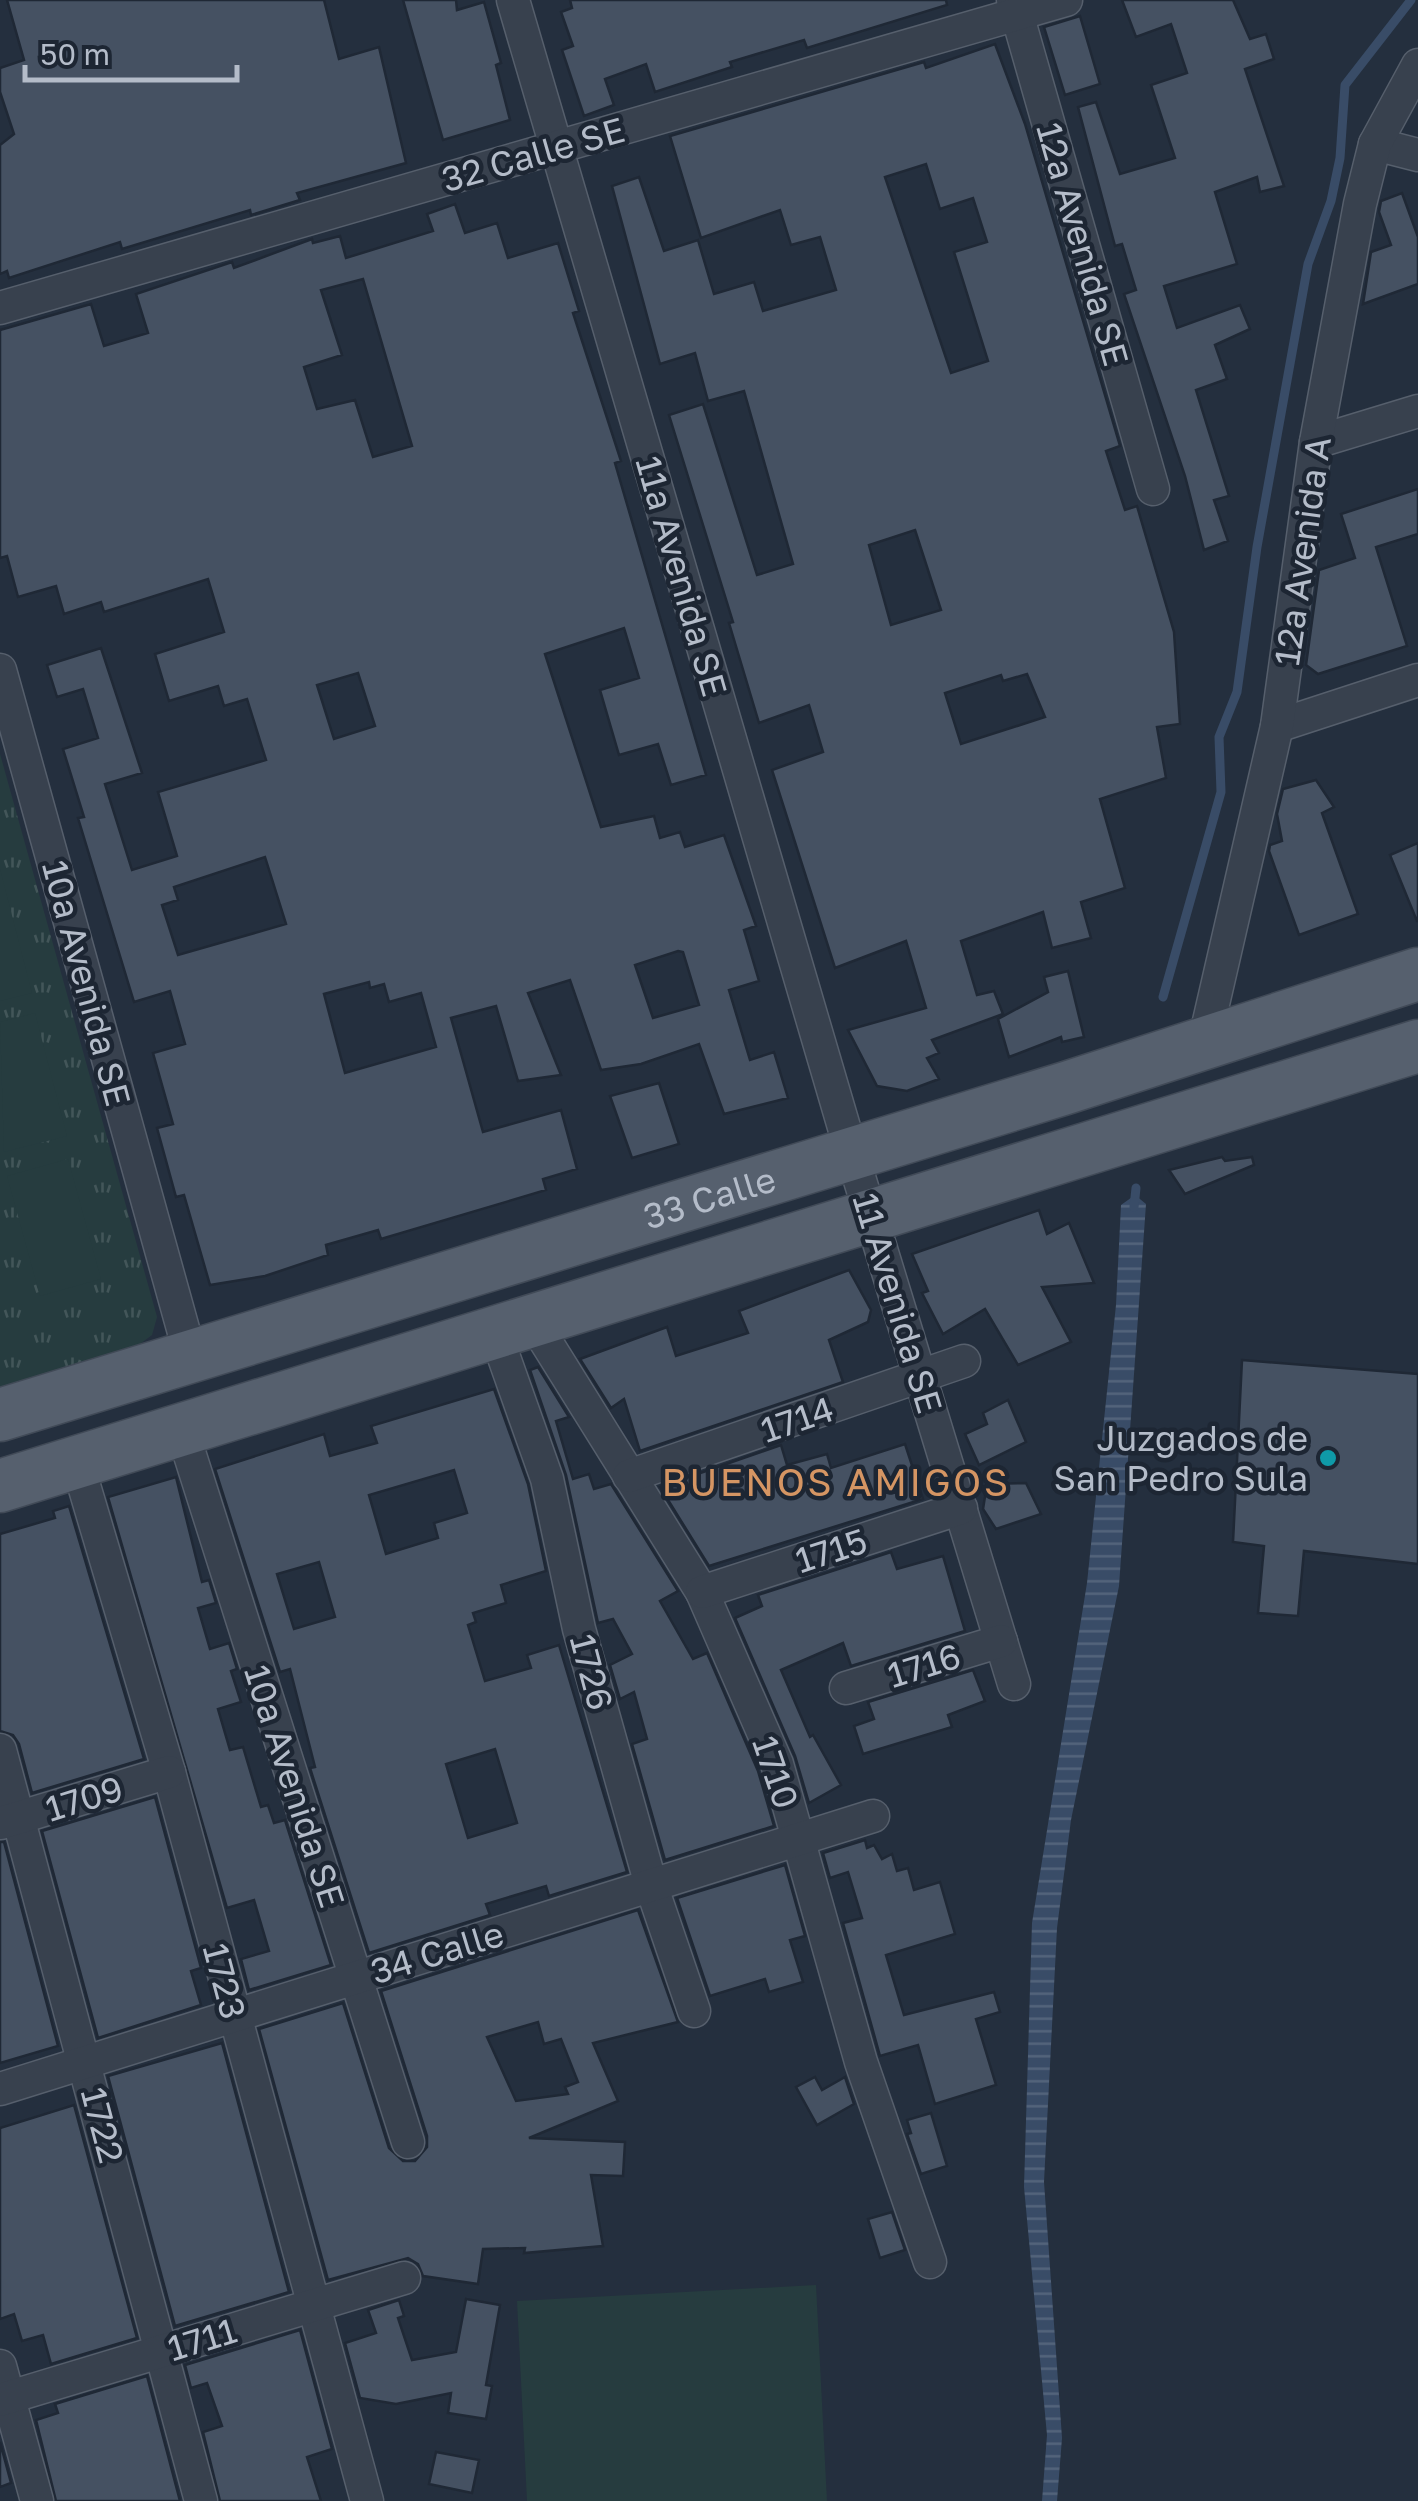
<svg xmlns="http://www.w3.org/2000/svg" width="1418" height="2501" font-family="'Golos Text',sans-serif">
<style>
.grass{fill:url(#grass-tufts)}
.pitch{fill:#263c3f}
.water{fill:url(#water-rules)}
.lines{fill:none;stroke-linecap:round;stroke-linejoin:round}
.stream{stroke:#394c67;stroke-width:9}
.building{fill:#455162;stroke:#1f2835;stroke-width:2.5;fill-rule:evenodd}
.street-casing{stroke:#565f6c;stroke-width:35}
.primary-casing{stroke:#414a57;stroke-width:55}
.street{stroke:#38414e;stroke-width:32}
.primary{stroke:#56606e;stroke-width:52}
.culture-dot{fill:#0f9aa8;stroke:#1d2633;stroke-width:4}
.labels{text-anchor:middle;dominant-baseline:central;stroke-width:9;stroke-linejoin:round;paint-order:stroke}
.street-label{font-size:35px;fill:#b4bcc9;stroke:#1d2633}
.poi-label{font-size:35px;fill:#b4bcc9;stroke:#1d2633;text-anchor:end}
.neighbourhood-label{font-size:38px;letter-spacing:2.5px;fill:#d59563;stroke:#1d2633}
</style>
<defs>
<pattern id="grass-tufts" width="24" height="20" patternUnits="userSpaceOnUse" patternTransform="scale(2.5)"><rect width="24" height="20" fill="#263c3f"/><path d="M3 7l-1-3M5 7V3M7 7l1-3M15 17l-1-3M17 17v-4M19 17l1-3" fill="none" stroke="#435659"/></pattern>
<pattern id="water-rules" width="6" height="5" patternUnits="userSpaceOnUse" patternTransform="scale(2.5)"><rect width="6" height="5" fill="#394c67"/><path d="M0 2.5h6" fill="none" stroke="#53647b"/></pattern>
</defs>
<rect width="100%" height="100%" fill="#242f3e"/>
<polygon class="grass" points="0,754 157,1317 152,1335 133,1349 0,1391"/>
<g class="pitch">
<polygon points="0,869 32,993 0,1001"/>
<polygon points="35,1013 67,1136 4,1152 0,1022"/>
<polygon points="68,1159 101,1279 40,1296 7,1176"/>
<polygon points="816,2285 827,2501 527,2501 517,2301"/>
</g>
<polygon class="water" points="1135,1195 1146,1204 1119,1586 1071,1820 1057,1928 1044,2182 1062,2438 1057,2501 1042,2501 1047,2435 1024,2187 1032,1923 1087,1583 1116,1305 1121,1205"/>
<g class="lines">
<g class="stream">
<polyline points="1163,997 1221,792 1219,737 1237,692 1257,547 1308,264 1331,201 1340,158 1345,85 1411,0"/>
<polyline points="1134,1207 1136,1188"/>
</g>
</g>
<g class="building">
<polygon points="7,0 324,0 339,59 379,47 406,163 297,193 300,200 251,215 250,210 122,249 120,242 9,278 7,271 0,274 0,145 14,134 0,92 0,68 24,60"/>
<polygon points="403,0 456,0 457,10 484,2 501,63 496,65 510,120 443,140"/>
<polygon points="570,0 946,0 947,5 807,48 804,40 730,62 732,67 655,92 646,64 605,79 614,105 584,116 562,50 573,46 561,12 572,8"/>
<polygon points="1122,0 1233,0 1250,39 1266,34 1274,59 1245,69 1284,186 1260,192 1257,177 1215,192 1237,264 1164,286 1177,328 1240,305 1250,329 1215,345 1227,379 1196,390 1229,496 1214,500 1228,541 1204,550 1185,476 1124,294 1136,290 1122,244 1115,246 1078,107 1096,102 1120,174 1175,158 1151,85 1187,73 1171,24 1136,37"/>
<polygon points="1080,16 1100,84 1065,95 1044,27"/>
<path d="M995 44 1025 124 1120 446 1106 451 1125 510 1137 506 1174 632 1180 724 1157 727 1166 778 1100 799 1125 888 1081 902 1091 938 1052 948 1043 912 961 941 977 995 994 991 1003 1014 932 1040 939 1053 927 1058 939 1079 907 1091 877 1086 848 1030 926 1008 906 941 835 968 772 770 823 752 809 705 759 723 729 623 733 622 669 415 703 404 757 575 793 564 744 391 708 401 695 353 660 364 612 186 639 177 664 251 698 240 714 294 754 282 763 311 836 290 820 237 791 245 780 210 701 238 670 136 924 62 926 68ZM926 164 940 209 973 198 987 242 954 252 988 361 951 373 885 177ZM915 530 941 610 891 625 869 545ZM1027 674 1045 717 961 744 945 693 1001 675 1003 681Z"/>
<polygon points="1402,193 1418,237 1418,284 1363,304 1371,252 1391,245 1379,212 1381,201"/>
<path d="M455 204 465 233 497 223 508 258 558 243 579 311 573 313 621 461 615 463 706 775 671 785 658 744 619 755 600 690 639 678 624 628 545 654 601 827 654 816 660 838 680 832 685 847 724 835 756 926 744 930 759 981 729 990 750 1060 774 1052 788 1098 724 1114 699 1044 641 1064 601 1070 570 980 528 993 561 1075 518 1081 496 1006 451 1018 483 1132 561 1110 577 1169 543 1179 546 1190 381 1239 378 1230 326 1245 328 1255 265 1276 210 1285 184 1195 176 1197 157 1128 173 1124 153 1053 185 1044 170 991 134 1002 78 818 84 817 63 749 98 738 83 689 57 697 47 665 101 648 142 773 105 784 132 870 177 856 158 792 266 760 247 699 224 706 218 686 169 701 155 654 224 632 208 579 104 612 101 602 64 614 56 586 18 597 7 556 0 558V330L91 304 104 346 148 333 136 294 232 262 234 268 312 239 313 243 340 236 346 258 433 231 427 214ZM363 279 412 446 373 457 355 400 317 409 304 367 342 355 321 290ZM358 673 375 726 334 739 317 685ZM265 857 286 924 178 955 162 905 178 900 174 887ZM678 951 683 952 699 1005 653 1018 635 965ZM369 982 370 988 384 984 389 1002 421 993 436 1047 345 1073 324 994Z"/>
<polygon points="1418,489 1418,534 1376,547 1407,646 1318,674 1306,665 1319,570 1355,558 1341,514"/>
<polygon points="1316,780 1334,807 1322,813 1358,914 1299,935 1269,851 1270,845 1282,841 1277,814 1283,789"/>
<polygon points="1418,843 1418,921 1417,921 1390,855"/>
<polygon points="1068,971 1084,1037 1062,1042 1061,1037 1009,1057 998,1019 1048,992 1044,977"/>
<polygon points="659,1083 679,1144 632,1158 610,1096"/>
<polygon points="1222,1157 1225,1161 1252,1157 1254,1165 1185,1194 1169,1170"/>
<polygon points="1039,1210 1047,1234 1069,1223 1094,1283 1042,1287 1071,1342 1018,1365 985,1309 943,1334 922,1293 928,1291 912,1254"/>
<polygon points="849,1270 871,1310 868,1322 829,1340 843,1382 640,1451 624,1399 611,1408 580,1359 667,1327 676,1356 748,1333 739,1311"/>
<polygon points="1242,1360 1418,1374 1418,1564 1304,1551 1298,1616 1258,1613 1264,1546 1233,1542"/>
<polygon points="538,1367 569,1417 556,1421 573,1479 589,1474 594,1489 611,1484 678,1591 660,1601 693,1659 707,1653 758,1771 774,1826 665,1860 632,1744 647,1739 634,1692 620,1699 610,1665 632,1654 613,1619 598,1623 566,1475 530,1370"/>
<path d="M494 1389 528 1484 546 1571 501 1585 506 1603 473 1613 476 1622 468 1625 485 1681 531 1668 527 1655 559 1645 627 1872 549 1896 546 1886 486 1904 490 1915 369 1953 310 1768 315 1767 290 1669 280 1672 215 1469 324 1434 330 1456 377 1443 371 1426ZM454 1470 467 1513 434 1523 438 1538 386 1554 369 1495ZM319 1562 335 1617 294 1629 277 1574ZM495 1749 517 1823 468 1838 446 1764Z"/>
<polygon points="1008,1400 1026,1442 979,1465 965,1434 987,1424 983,1413"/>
<polygon points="905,1444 923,1499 709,1566 660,1487 781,1445 787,1465 827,1454 831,1468"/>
<polygon points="176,1477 202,1582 209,1580 216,1603 198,1608 210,1649 229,1643 237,1669 231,1671 241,1702 218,1709 230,1750 243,1747 261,1807 268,1805 274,1823 285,1820 331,1965 249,1990 241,1959 269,1951 254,1900 227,1908 108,1497"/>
<polygon points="1026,1483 1041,1514 996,1529 983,1509 987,1484"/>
<polygon points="69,1506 144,1759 32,1793 19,1744 13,1735 0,1731 0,1534 55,1518 53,1511"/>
<polygon points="891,1552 897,1569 943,1556 965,1631 851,1666 843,1643 781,1670 810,1737 813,1735 841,1785 809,1803 795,1756 735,1618 762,1606 758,1595"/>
<polygon points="973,1670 985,1701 948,1715 952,1727 863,1754 854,1726 874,1719 868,1702"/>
<polygon points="155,1797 201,1968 191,1971 201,2005 98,2038 42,1831"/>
<polygon points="865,1840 867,1848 874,1845 882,1859 892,1854 897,1871 908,1868 914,1890 940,1882 955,1934 886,1955 904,2015 994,1992 1000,2012 976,2019 996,2085 935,2104 918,2045 880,2056 843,1923 862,1918 848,1872 830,1878 823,1853"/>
<polygon points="0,1842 4,1842 58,2046 0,2063"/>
<polygon points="785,1865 805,1936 790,1940 803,1982 769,1992 765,1979 710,1996 677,1898"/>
<path d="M638 1910 678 2022 593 2043 618 2101 529 2138 625 2142 623 2176 591 2175 603 2246 524 2253 525 2248 483 2249 478 2284 423 2276 418 2264 408 2258 328 2280 259 2029 343 2003 389 2148 403 2161H415L427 2147V2136L381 1991ZM538 2022 544 2044 561 2039 578 2082 565 2087 568 2094 516 2101 487 2037Z"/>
<polygon points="222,2043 289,2292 175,2326 108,2076"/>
<polygon points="815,2077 822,2090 845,2077 854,2104 817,2125 796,2087"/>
<polygon points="74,2105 137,2338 51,2364 43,2335 22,2341 14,2314 0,2319 0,2128"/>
<polygon points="931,2113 947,2166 921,2174 907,2134 911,2133 907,2120"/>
<polygon points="892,2212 905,2250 880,2258 868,2219"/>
<polygon points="466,2299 500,2305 486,2385 492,2386 486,2419 448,2413 451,2393 396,2404 360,2398 345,2343 376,2333 368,2310 399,2300 404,2316 398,2318 412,2360 456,2352"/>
<polygon points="300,2330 332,2449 307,2457 321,2501 220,2501 203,2432 222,2426 207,2383 191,2388 185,2365"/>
<polygon points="147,2376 180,2501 56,2501 36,2420 58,2413 55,2404"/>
<polygon points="0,2442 11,2483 0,2487"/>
<polygon points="436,2452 479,2460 472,2493 429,2484"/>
</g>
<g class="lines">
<g class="street-casing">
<g id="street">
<polyline points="513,0 851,1151 1014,1684"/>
<polyline points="1013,0 1153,489"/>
<polyline points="1375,144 1418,155"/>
<polyline points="0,308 1066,0"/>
<polyline points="1316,442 1418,411"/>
<polyline points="0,670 190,1354"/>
<polyline points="1277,726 1418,680"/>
<polyline points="1204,1043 1277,726 1316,442 1360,204 1375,144 1418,65"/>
<polyline points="533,1321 702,1592 777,1764 861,2062 930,2262"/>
<polyline points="495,1332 547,1479 579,1629 651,1885 694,2011"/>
<polyline points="182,1430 408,2142"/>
<polyline points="77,1462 169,1772 367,2501"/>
<polyline points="629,1476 964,1361"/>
<polyline points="702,1592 961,1508"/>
<polyline points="846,1688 1001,1641"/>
<polyline points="0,1750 201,2501"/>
<polyline points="1,1823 169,1772"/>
<polyline points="0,2089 873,1816"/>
<polyline points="0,2366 37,2501"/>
<polyline points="0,2400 404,2278"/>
</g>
</g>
<g class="primary-casing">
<g id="primary">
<path id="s1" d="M0 1415 1066 1088 1418 974"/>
<polyline points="0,1486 1418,1046"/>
</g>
</g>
<use href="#street" class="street"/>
<use href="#primary" class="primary"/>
</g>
<circle class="culture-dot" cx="1328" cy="1458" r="10"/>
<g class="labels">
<g class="street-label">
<text transform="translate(533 154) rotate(-16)">32 Calle SE</text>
<text transform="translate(1083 244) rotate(74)">12a Avenida SE</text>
<text transform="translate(1302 551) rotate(-82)">12a Avenida A</text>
<text transform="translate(682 576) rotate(74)">11a Avenida SE</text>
<text transform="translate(87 983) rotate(75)">10a Avenida SE</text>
<text stroke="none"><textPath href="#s1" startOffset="742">33 Calle</textPath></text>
<text transform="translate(898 1303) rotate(73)">11 Avenida SE</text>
<text transform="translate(797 1419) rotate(-19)">1714</text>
<text transform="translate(831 1550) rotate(-18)">1715</text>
<text transform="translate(924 1665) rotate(-17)">1716</text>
<text transform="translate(592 1672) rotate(75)">1726</text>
<text transform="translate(776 1772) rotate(71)">1710</text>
<text transform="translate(295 1786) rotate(72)">10a Avenida SE</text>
<text transform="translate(84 1798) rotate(-17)">1709</text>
<text transform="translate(437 1952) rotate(-17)">34 Calle</text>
<text transform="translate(225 1981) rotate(75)">1723</text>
<text transform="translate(103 2125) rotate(75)">1722</text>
<text transform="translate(202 2339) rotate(-17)">1711</text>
</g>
<g class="poi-label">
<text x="1308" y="1438">Juzgados de<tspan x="1308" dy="40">San Pedro Sula</tspan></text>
</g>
<g class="neighbourhood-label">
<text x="836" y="1481">BUENOS AMIGOS</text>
</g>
</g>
<path d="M25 65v15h212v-15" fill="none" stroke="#b4bcc9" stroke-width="5"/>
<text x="40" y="65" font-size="30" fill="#b4bcc9" stroke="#1d2633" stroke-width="8" paint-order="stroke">50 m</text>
</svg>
